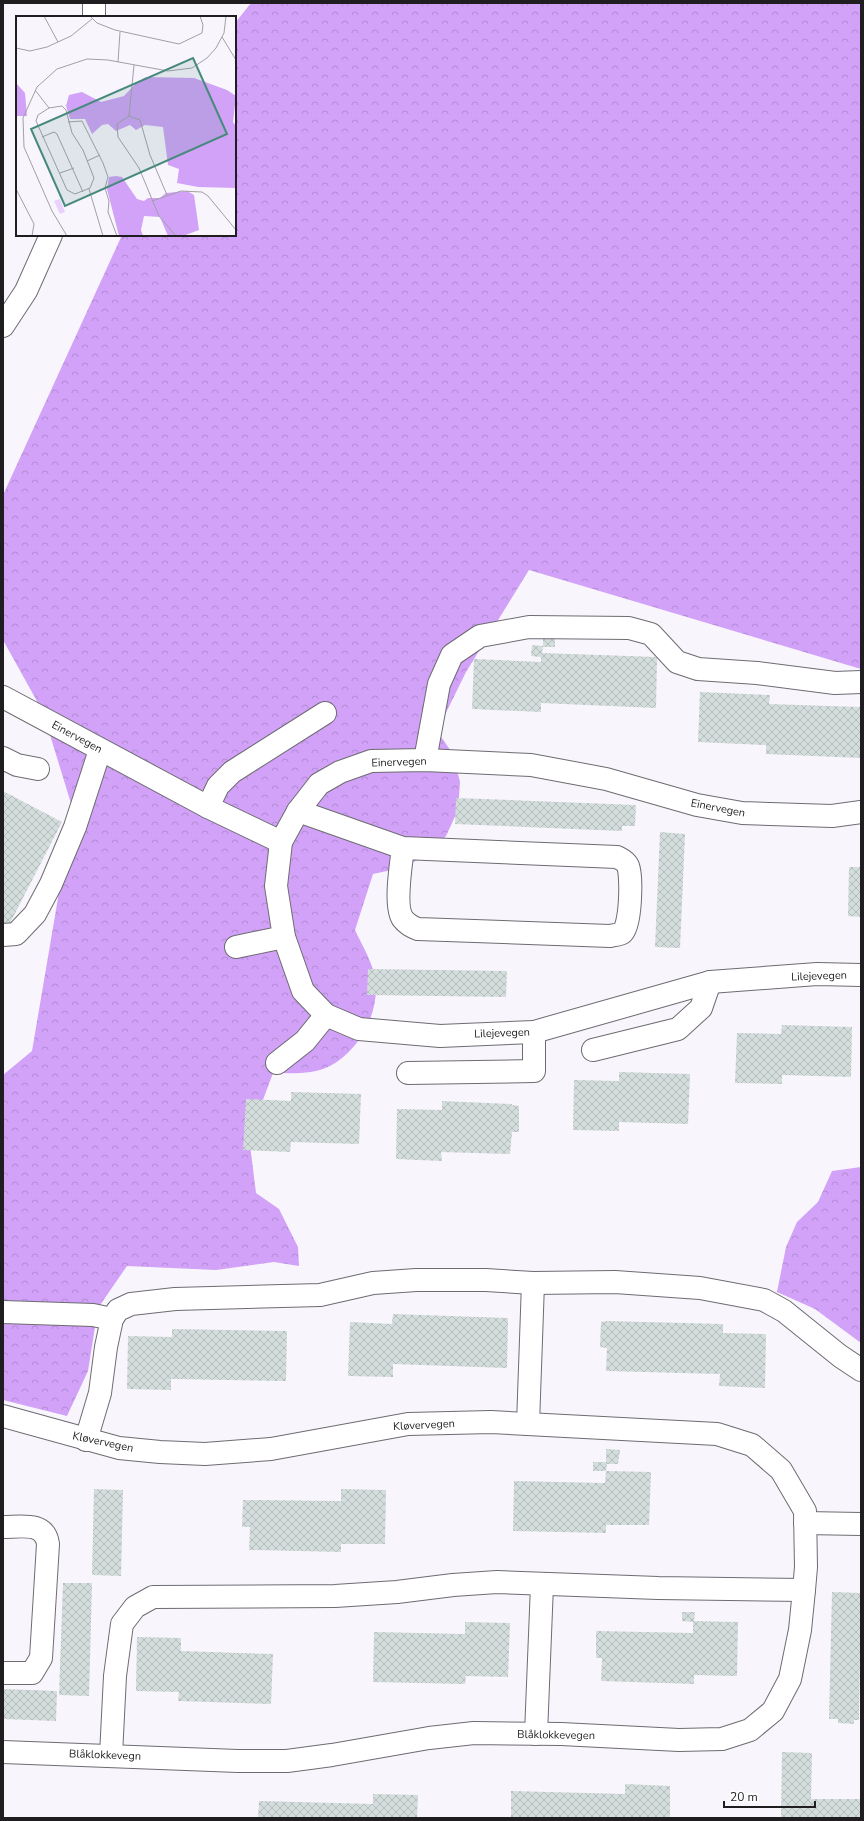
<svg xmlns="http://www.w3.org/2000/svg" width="864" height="1821" font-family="'Nunito Sans',sans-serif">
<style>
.forest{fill:url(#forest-crowns)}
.building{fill:url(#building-cross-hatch)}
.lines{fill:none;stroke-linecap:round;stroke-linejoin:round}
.minor-casing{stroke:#6e6b71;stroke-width:24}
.minor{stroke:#fff;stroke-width:22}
.labels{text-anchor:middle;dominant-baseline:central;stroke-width:4;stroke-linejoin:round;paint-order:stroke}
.street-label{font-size:11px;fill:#1f1d20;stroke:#fff}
.inset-road{fill:none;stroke:#a29fa5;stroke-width:1}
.view{fill:#478a7d;fill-opacity:0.15;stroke:#478a7d;stroke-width:2}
.inset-edge{fill:none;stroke:#1f1d20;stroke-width:2}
</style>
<defs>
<pattern id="forest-crowns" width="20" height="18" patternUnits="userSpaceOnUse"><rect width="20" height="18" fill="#d1a2f8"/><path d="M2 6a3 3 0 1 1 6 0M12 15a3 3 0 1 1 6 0" fill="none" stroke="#b38bd4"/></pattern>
<pattern id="building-cross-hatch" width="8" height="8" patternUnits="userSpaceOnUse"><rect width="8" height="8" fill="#d3dddb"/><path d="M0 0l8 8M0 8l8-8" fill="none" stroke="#b5bdbc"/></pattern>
</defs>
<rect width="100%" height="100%" fill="#f9f5fd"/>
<g class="forest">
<path d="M251 3H861V669L529 570 466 672 437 731 453 754 460 782 458 810 446 836 426 856 401 868 373 874 355 930C361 943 369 956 373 970 384 1005 362 1049 330 1066 313 1075 291 1073 273 1073L249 1137 256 1193 279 1209 298 1247 299 1266 274 1262 216 1270 127 1266 98 1308 88 1371 67 1416 3 1400V1075L32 1051 73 810 43 712 3 640V495L122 235H235V23Z"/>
<polygon points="861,1167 861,1343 815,1309 777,1292 786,1247 797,1222 818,1202 832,1171"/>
</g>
<g class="building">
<polygon points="543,636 555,636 555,647 543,647 542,653 657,657 656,708 541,703 541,712 472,709 474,659 541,662 541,657 531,656 532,645 543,646"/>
<polygon points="700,692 770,695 769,704 861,707 861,758 766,754 766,745 698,742"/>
<polygon points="3,791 62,822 7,929 3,927"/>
<polygon points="456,798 636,805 635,826 622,826 622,831 455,824"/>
<polygon points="660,832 685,834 680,948 655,947"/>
<polygon points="849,867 861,867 861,917 848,916"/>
<polygon points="368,969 507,971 506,997 367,995"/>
<polygon points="782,1025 852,1027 851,1077 782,1075 782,1084 735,1083 737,1033 781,1034"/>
<polygon points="619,1072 690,1074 688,1124 619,1122 619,1131 573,1130 574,1080 619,1081"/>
<polygon points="291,1092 361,1094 359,1144 291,1142 290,1152 243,1150 246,1099 291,1101"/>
<polygon points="442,1101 512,1104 512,1105 519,1106 519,1132 512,1132 510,1154 441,1152 442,1161 396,1159 397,1109 442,1110"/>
<polygon points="393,1314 508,1318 507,1368 393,1364 393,1377 348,1376 350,1322 392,1324"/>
<polygon points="607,1321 723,1324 723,1333 766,1334 765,1388 719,1386 720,1374 606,1371 607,1348 600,1347 601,1322"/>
<polygon points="172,1329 287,1331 286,1381 171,1379 171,1390 127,1389 128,1336 172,1337"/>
<polygon points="606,1449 620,1450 618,1464 607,1464 606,1471 651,1472 649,1525 606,1525 606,1533 513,1531 514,1481 605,1483 606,1471 593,1471 593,1462 606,1462"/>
<polygon points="94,1489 123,1490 121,1576 92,1575"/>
<polygon points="341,1489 386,1490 385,1544 341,1544 341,1552 249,1550 250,1527 242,1527 243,1500 341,1501"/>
<polygon points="63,1583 92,1583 89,1696 59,1695"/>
<polygon points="832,1592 861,1593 859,1720 854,1720 854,1724 838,1723 838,1719 829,1719"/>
<polygon points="682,1612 695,1612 694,1621 738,1622 737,1676 694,1675 694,1684 601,1681 602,1658 596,1658 596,1631 693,1633 693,1622 682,1621"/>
<polygon points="465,1622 510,1623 508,1677 466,1676 465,1684 373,1682 374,1632 465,1634"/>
<polygon points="137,1637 181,1638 181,1651 273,1654 271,1704 178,1701 179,1692 136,1691"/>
<polygon points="3,1689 57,1691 56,1721 3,1719"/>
<polygon points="782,1752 812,1753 811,1799 861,1799 861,1818 781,1818"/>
<polygon points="625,1784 670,1786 670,1818 511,1818 511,1791 625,1794"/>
<polygon points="373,1794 418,1795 417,1818 258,1818 259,1801 373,1804"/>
</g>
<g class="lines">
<g class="minor-casing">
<g id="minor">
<polyline points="94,3 94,17"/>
<polyline points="3,326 26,291 51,235"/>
<polyline points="3,697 208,807 281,842"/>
<polyline points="3,758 17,765 38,769"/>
<polyline points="425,760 439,684 452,655 480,636 529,627 629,628 651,634 677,662 698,669 757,673 835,683 861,682"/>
<polyline points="208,807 218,786 232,772 325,713"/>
<path d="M298 811 403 848 617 857C621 859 626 861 628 866 632 876 631 927 622 933 619 935 613 935 610 936L418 929C412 927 407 924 403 919 394 907 401 864 403 848"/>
<polyline points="861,812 832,816 742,813 697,805 606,779 531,765 425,760 371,761 340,772 319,784 298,811 281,842 276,886 284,937 303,991 326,1015 359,1029 440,1036 534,1032 710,982 817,974 861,975"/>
<polyline points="3,935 16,934 35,914 51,884 75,827 100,750"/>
<polyline points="236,947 284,937"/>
<polyline points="593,1050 678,1029 701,1008 710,982"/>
<polyline points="277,1063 305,1041 326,1015"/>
<polyline points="408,1073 534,1071 534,1032"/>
<polyline points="3,1312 93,1315 112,1319"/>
<polyline points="3,1416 119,1448 160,1452 205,1454 271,1449 408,1424 491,1422 717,1434 752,1445 781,1470 805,1511 806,1567 804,1590 800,1630 790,1679 773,1711 750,1730 722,1739 679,1740 561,1734 474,1733 429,1738 332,1755 287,1761 238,1761 3,1752"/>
<polyline points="528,1424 533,1283"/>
<polyline points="86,1440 100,1393 106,1347 112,1319 118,1310 131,1304 175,1299 320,1295 373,1283 416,1280 486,1280 533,1283 615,1282 700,1288 764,1300 784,1311 840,1356 861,1370"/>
<polyline points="805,1523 861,1524"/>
<path d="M3 1527C20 1527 45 1521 48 1544L41 1658 32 1673H3"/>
<polyline points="536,1734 542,1585"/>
<polyline points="111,1755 115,1676 122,1624 135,1607 153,1597 335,1596 397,1592 453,1585 497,1582 658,1588 804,1590"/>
</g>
</g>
<use href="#minor" class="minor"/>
</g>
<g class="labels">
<g class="street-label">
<text transform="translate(77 737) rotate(28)">Einervegen</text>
<text transform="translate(399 762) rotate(-2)">Einervegen</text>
<text transform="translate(718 808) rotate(11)">Einervegen</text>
<text transform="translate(819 976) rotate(-2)">Lilejevegen</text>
<text transform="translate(502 1033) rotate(-2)">Lilejevegen</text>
<text transform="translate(424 1425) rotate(-3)">Kløvervegen</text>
<text transform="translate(103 1442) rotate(12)">Kløvervegen</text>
<text transform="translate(556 1735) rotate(1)">Blåklokkevegen</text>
<text transform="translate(105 1755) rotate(2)">Blåklokkevegn</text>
</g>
</g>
<g transform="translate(16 16)">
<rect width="220" height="220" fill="#f9f5fd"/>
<path d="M44 183 49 196 44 198 38 185Z" fill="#e8d2fb"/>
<path d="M130 61 178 62 211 74 220 80 217 106 220 110V172L182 171 161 167 163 153 152 149 147 111 129 109 120 114 114 109 100 115 92 108 86 109 76 118 69 103H54L50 90 53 79 66 76 85 86 108 80 121 66ZM0 67 9 77 11 100H0ZM100 160 106 161 121 183 128 185 132 182H144L150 177 171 175 178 179 183 214 167 220H152L144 201 128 200 125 214 127 220H103L91 173 93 161Z" fill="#d1a2f8"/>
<path class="inset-road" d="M28 0 42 26M74 0 81 7 99 14 163 28 186 17 187 9 184 0M206 21 220 44M0 32 14 35 31 31 55 20 76 3M102 46 104 16M19 74 33 92M46 90 50 94 56 117 67 134 78 162 74 172 59 178 51 174 20 105 22 99 33 92ZM113 100 101 108 102 121 123 152 143 200 160 220M113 100 124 104 134 139 151 179M113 100 118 49M52 106 66 105 87 147 92 161 89 172 93 185 92 196 101 220M26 121 38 116 41 118 67 176M71 145 84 139M44 157 58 152M0 173 18 208 16 220M73 173 87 220M136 185 165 175 186 176 192 180 220 214M51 220 36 195 8 131 7 102 21 71 41 53 71 43 92 44 152 55 176 52 191 42 200 32 208 17 210 0"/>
<path class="view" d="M177 42 211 118 49 190 15 113Z"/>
<rect width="220" height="220" class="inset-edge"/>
</g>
<rect width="864" height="1821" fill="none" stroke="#1f1d20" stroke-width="8"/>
<path d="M724 1801v6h91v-6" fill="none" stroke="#1f1d20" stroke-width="2"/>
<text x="730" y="1801" font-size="12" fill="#1f1d20" stroke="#ffffff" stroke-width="3" paint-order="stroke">20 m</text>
</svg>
